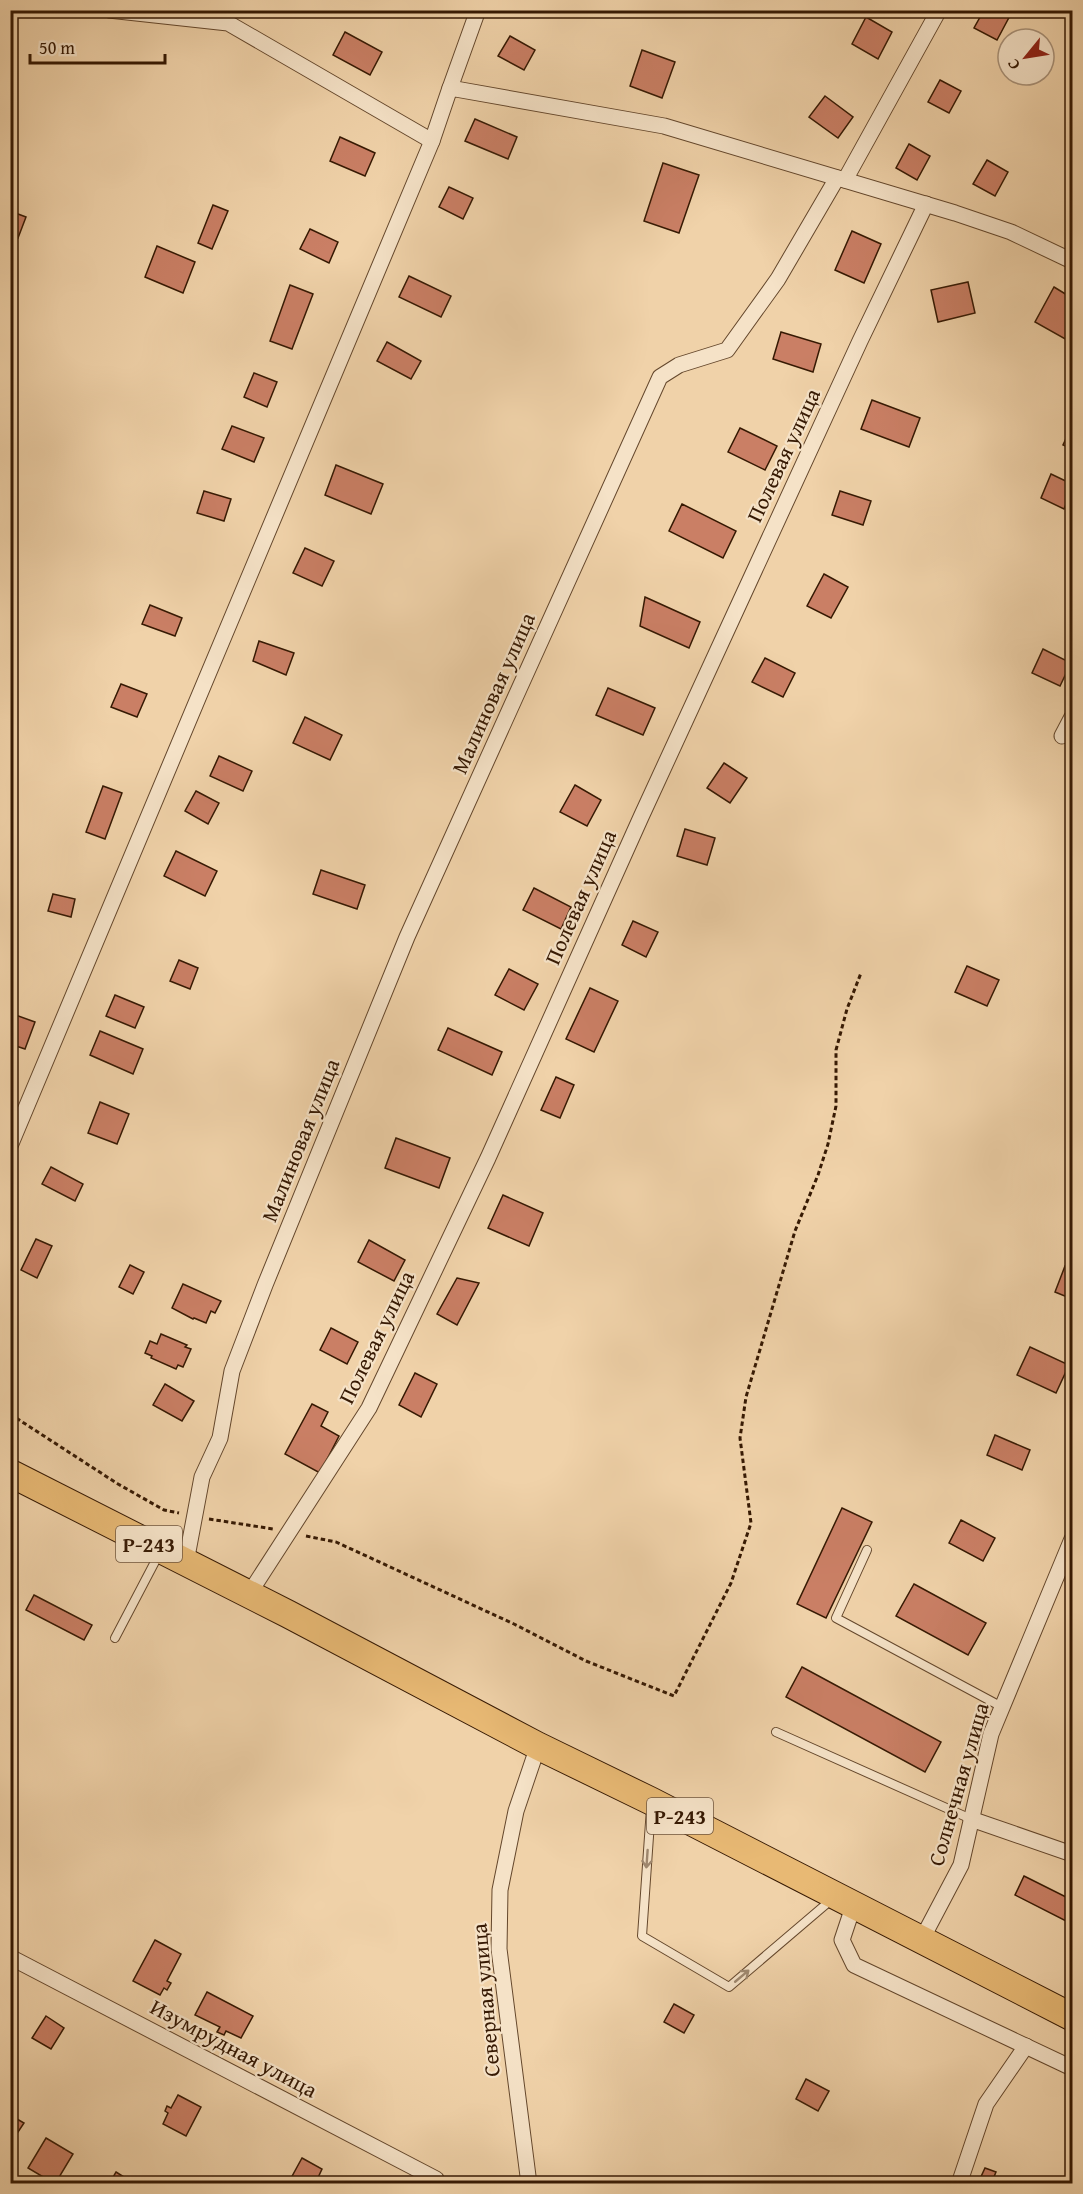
<svg xmlns="http://www.w3.org/2000/svg" width="1083" height="2194" font-family="'Gentium Book Plus',serif">
<style>
.building{fill:#ca7f65;stroke:#361903;stroke-width:1.5}
.lines{fill:none;stroke-linecap:round;stroke-linejoin:round}
.lane-casing{stroke:#64472c;stroke-width:10}
.street-casing{stroke:#64472c;stroke-width:17}
.highway-casing{stroke:#361903;stroke-width:29}
.path{stroke:#361903;stroke-width:3;stroke-dasharray:4.5 3;stroke-linecap:butt}
.lane{stroke:#f5e2c7;stroke-width:8}
.street{stroke:#f5e2c7;stroke-width:15}
.highway{stroke:#e8b974;stroke-width:27}
.oneway{stroke:#9f886f}
.labels{text-anchor:middle;dominant-baseline:central;stroke-width:4.5;stroke-linejoin:round;paint-order:stroke}
.shield{fill:#f5e2c7;stroke:#6f553e;stroke-width:1.5}
.shield-label{font-size:21px;font-weight:bold;fill:#361903}
.street-label{font-size:22px;fill:#361903;stroke:#f5e2c7}
</style>
<rect width="100%" height="100%" fill="#f0d2a9"/>
<filter id="stains"><feTurbulence type="fractalNoise" baseFrequency=".00333" numOctaves="4"/><feColorMatrix values="0 0 0 0 .2 0 0 0 0 .09 0 0 0 0 .02 0 0 0 .5 -.17"/></filter>
<radialGradient id="worn" r=".72"><stop offset=".6" stop-color="#630" stop-opacity="0"/><stop offset="1" stop-color="#630" stop-opacity=".3"/></radialGradient>
<g class="building">
<polygon points="984,10 1013,10 997,40 974,28"/>
<polygon points="866,17 892,32 878,59 852,44"/>
<polygon points="345,32 382,52 370,75 333,55"/>
<polygon points="510,36 535,50 524,70 498,56"/>
<polygon points="642,50 675,62 662,98 630,86"/>
<polygon points="940,80 961,91 949,113 928,102"/>
<polygon points="825,96 853,117 838,138 809,117"/>
<polygon points="475,119 517,137 508,159 465,141"/>
<polygon points="340,137 375,153 365,176 330,161"/>
<polygon points="909,144 930,156 917,180 896,168"/>
<polygon points="987,160 1008,172 995,196 973,184"/>
<polygon points="663,163 699,175 679,233 644,221"/>
<polygon points="449,187 473,198 463,219 439,207"/>
<polygon points="213,205 228,211 212,249 198,243"/>
<polygon points="10,211 26,217 18,238 10,235"/>
<polygon points="310,229 338,242 329,263 300,249"/>
<polygon points="852,231 881,244 864,283 835,270"/>
<polygon points="157,246 195,262 183,293 145,277"/>
<polygon points="409,276 451,296 441,317 399,297"/>
<polygon points="968,282 975,313 938,322 931,290"/>
<polygon points="290,285 313,294 292,349 270,341"/>
<polygon points="1054,287 1072,298 1072,330 1067,340 1035,322"/>
<polygon points="781,332 821,344 813,372 773,359"/>
<polygon points="387,342 421,361 411,379 377,361"/>
<polygon points="254,373 277,382 267,407 244,397"/>
<polygon points="872,400 920,418 909,447 861,429"/>
<polygon points="232,426 264,438 254,462 222,449"/>
<polygon points="1072,426 1072,449 1063,445"/>
<polygon points="740,428 777,446 765,470 728,452"/>
<polygon points="336,465 383,484 371,514 325,495"/>
<polygon points="1051,474 1072,484 1072,489 1064,509 1041,498"/>
<polygon points="204,491 231,499 224,521 197,513"/>
<polygon points="840,491 871,501 863,525 832,515"/>
<polygon points="682,504 736,531 723,558 669,531"/>
<polygon points="305,548 334,561 322,586 293,573"/>
<polygon points="824,574 848,587 831,618 807,606"/>
<polygon points="645,597 700,622 689,648 640,626"/>
<polygon points="150,605 182,618 175,636 142,624"/>
<polygon points="259,641 294,653 286,675 253,661"/>
<polygon points="1043,649 1071,663 1060,686 1032,673"/>
<polygon points="765,658 795,673 783,697 752,682"/>
<polygon points="121,684 147,694 137,717 111,707"/>
<polygon points="608,688 655,708 643,735 596,715"/>
<polygon points="305,717 342,735 330,760 293,743"/>
<polygon points="219,756 252,771 243,791 210,776"/>
<polygon points="724,763 747,778 730,803 707,788"/>
<polygon points="575,785 601,800 587,826 560,812"/>
<polygon points="103,786 122,793 105,839 86,832"/>
<polygon points="196,791 219,803 208,824 185,811"/>
<polygon points="685,829 715,838 707,865 677,856"/>
<polygon points="176,851 217,871 205,896 164,876"/>
<polygon points="321,870 365,885 357,909 313,894"/>
<polygon points="534,888 571,907 561,929 523,910"/>
<polygon points="53,894 75,899 71,917 48,911"/>
<polygon points="633,921 658,932 646,957 622,945"/>
<polygon points="179,960 198,968 190,989 170,981"/>
<polygon points="967,966 999,980 987,1006 955,992"/>
<polygon points="509,969 538,984 524,1010 495,995"/>
<polygon points="590,988 618,1001 594,1052 566,1039"/>
<polygon points="115,995 144,1007 135,1028 106,1016"/>
<polygon points="10,1013 35,1022 25,1049 10,1044"/>
<polygon points="448,1028 502,1052 492,1075 438,1050"/>
<polygon points="100,1031 143,1049 133,1074 90,1055"/>
<polygon points="556,1077 574,1085 560,1118 541,1110"/>
<polygon points="100,1102 129,1114 117,1144 88,1133"/>
<polygon points="396,1138 450,1158 439,1188 385,1168"/>
<polygon points="51,1167 83,1184 75,1201 42,1184"/>
<polygon points="503,1195 543,1213 529,1246 488,1228"/>
<polygon points="36,1239 52,1246 37,1278 21,1270"/>
<polygon points="369,1240 405,1260 394,1281 358,1262"/>
<polygon points="130,1265 144,1272 133,1294 119,1287"/>
<polygon points="1065,1266 1072,1269 1072,1299 1055,1292"/>
<polygon points="457,1278 479,1283 457,1325 437,1314"/>
<polygon points="183,1284 221,1301 215,1313 211,1311 206,1323 194,1318 193,1319 172,1308"/>
<polygon points="331,1328 358,1342 347,1364 320,1350"/>
<polygon points="161,1334 187,1345 185,1347 191,1349 183,1367 178,1365 176,1369 151,1358 152,1356 145,1353 150,1341 157,1344"/>
<polygon points="1030,1347 1069,1365 1056,1393 1017,1375"/>
<polygon points="415,1373 437,1384 421,1417 399,1405"/>
<polygon points="165,1384 194,1401 182,1421 153,1405"/>
<polygon points="312,1404 328,1412 321,1426 339,1436 320,1473 285,1454"/>
<polygon points="995,1435 1030,1450 1022,1470 987,1455"/>
<polygon points="842,1508 872,1522 826,1618 797,1604"/>
<polygon points="961,1520 995,1538 983,1561 949,1543"/>
<polygon points="914,1584 986,1623 968,1655 896,1616"/>
<polygon points="34,1595 92,1625 84,1640 26,1610"/>
<polygon points="802,1667 941,1742 925,1772 786,1697"/>
<polygon points="1024,1876 1072,1900 1072,1924 1015,1895"/>
<polygon points="155,1940 181,1954 167,1981 171,1983 167,1990 164,1988 160,1995 133,1981"/>
<polygon points="207,1992 253,2016 241,2038 226,2031 224,2035 217,2032 220,2027 195,2015"/>
<polygon points="674,2004 694,2015 684,2033 664,2022"/>
<polygon points="46,2016 64,2028 51,2049 32,2038"/>
<polygon points="806,2079 829,2091 818,2111 796,2099"/>
<polygon points="178,2095 201,2107 186,2136 163,2124 168,2113 165,2111 167,2106 171,2108"/>
<polygon points="10,2115 24,2123 10,2144"/>
<polygon points="46,2138 73,2154 55,2184 28,2168"/>
<polygon points="302,2158 322,2169 315,2184 297,2184 290,2180"/>
<polygon points="985,2168 996,2172 991,2184 979,2181"/>
<polygon points="116,2172 135,2184 109,2184"/>
</g>
<g class="lines">
<g class="lane-casing">
<g id="lane">
<polyline points="867,1550 836,1618 1002,1707"/>
<polyline points="115,1638 159,1554"/>
<polyline points="776,1732 971,1819"/>
<polyline points="651,1808 642,1936 729,1987 831,1900"/>
</g>
</g>
<g class="street-casing">
<g id="street">
<polyline points="109,10 228,23 432,141"/>
<polyline points="450,88 478,10"/>
<polyline points="845,180 939,10"/>
<polyline points="1062,736 1072,717"/>
<polyline points="10,1146 432,141 450,88 664,126 955,213 1011,232 1072,261"/>
<polyline points="186,1562 202,1477 220,1438 232,1371 265,1285 407,937 660,377 679,365 727,350 778,279 837,178"/>
<polyline points="249,1594 369,1408 488,1158 641,817 860,341 926,204"/>
<polyline points="971,1819 1072,1854"/>
<polyline points="854,1904 842,1940 854,1965 1072,2068"/>
<polyline points="922,1939 961,1865 991,1734 1072,1539"/>
<polyline points="10,1957 436,2179"/>
<polyline points="529,2184 499,1949 500,1890 516,1811 538,1746"/>
<polyline points="959,2184 986,2104 1026,2046"/>
</g>
</g>
<g class="highway-casing">
<polyline id="highway" points="10,1473 288,1614 538,1746 651,1801 1072,2017"/>
</g>
<g class="path">
<polyline points="10,1414 118,1484 164,1510 179,1513"/>
<polyline points="209,1519 273,1529"/>
<polyline points="306,1536 336,1542 514,1624 586,1661 674,1696 731,1583 751,1523 740,1438 746,1397 795,1231 818,1175 828,1144 836,1106 836,1050 847,1009 861,973"/>
</g>
<use href="#lane" class="lane"/>
<use href="#street" class="street"/>
<use href="#highway" class="highway"/>
</g>
<defs><path id="oneway-shaft" d="M-6 0H5M1.5-3L5.5 0L1.5 3" fill="none" stroke-width="1.6" stroke-linecap="round" stroke-linejoin="round" transform="scale(1.5)"/></defs>
<g class="oneway">
<use href="#oneway-shaft" transform="translate(647 1859) rotate(94)"/>
<use href="#oneway-shaft" transform="translate(742 1976) rotate(-40)"/>
</g>
<g class="labels">
<g class="shield">
<rect x="116" y="1526" width="66" height="36" rx="4.5"/>
<rect x="647" y="1798" width="66" height="36" rx="4.5"/>
</g>
<g class="shield-label">
<text x="149" y="1544">Р-243</text>
<text x="680" y="1816">Р-243</text>
</g>
<g class="street-label">
<text transform="translate(783 455) rotate(-65)">Полевая улица</text>
<text transform="translate(493 693) rotate(-66)">Малиновая улица</text>
<text transform="translate(580 897) rotate(-66)">Полевая улица</text>
<text transform="translate(300 1140) rotate(-68)">Малиновая улица</text>
<text transform="translate(376 1337) rotate(-64)">Полевая улица</text>
<text transform="translate(958 1784) rotate(-74)">Солнечная улица</text>
<text transform="translate(485 2000) rotate(-95)">Северная улица</text>
<text transform="translate(234 2048) rotate(28)">Изумрудная улица</text>
</g>
</g>
<rect width="1083" height="2194" fill="none" stroke="#f0d2a9" stroke-width="36"/>
<rect x="12" y="12" width="1059" height="2170" fill="none" stroke="#361903" stroke-width="3"/>
<rect x="18" y="18" width="1047" height="2158" fill="none" stroke="#361903" stroke-width="1.5"/>
<g transform="translate(1026 57) rotate(240)"><circle r="28" fill="#f5e2c7" stroke="#a99279" stroke-width="1.5"/>
<path d="M0-4.5L10 22L0 15L-10 22Z" fill="#8f2418"/>
<text y="-9" font-size="16" font-weight="bold" text-anchor="middle" fill="#361903">С</text>
</g>
<path d="M30 54v9h135v-9" fill="none" stroke="#361903" stroke-width="3"/>
<text x="39" y="54" font-size="18" fill="#361903" stroke="#f5e2c7" stroke-width="4.5" paint-order="stroke">50 m</text>
<rect width="100%" height="100%" filter="url(#stains)"/>
<rect width="100%" height="100%" fill="url(#worn)"/>
</svg>
